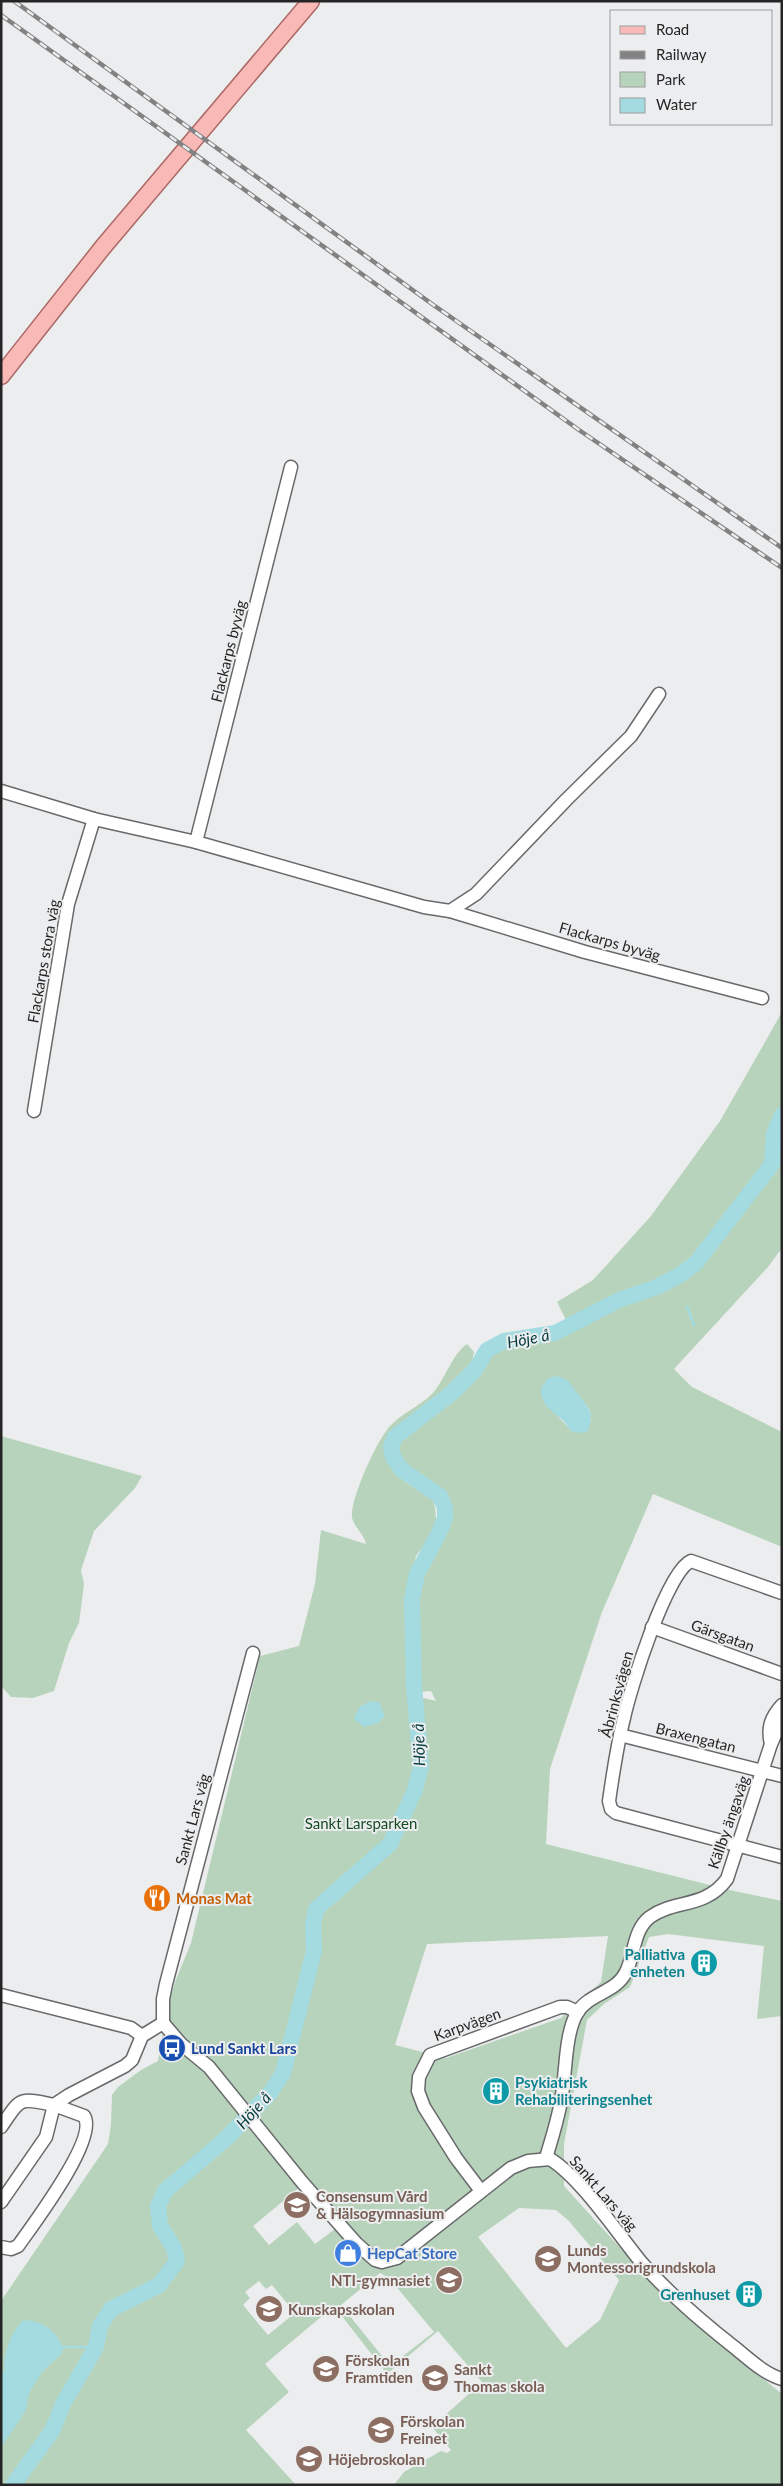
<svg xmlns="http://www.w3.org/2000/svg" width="783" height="2486" font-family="Lato,sans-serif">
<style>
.green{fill:#b8d3bc;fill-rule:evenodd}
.water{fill:#a3dbe1}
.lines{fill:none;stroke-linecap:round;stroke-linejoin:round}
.stream{stroke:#a3dbe1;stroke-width:2.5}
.river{stroke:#a3dbe1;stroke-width:16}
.minor-casing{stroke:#68696a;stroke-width:15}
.major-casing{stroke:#ac6865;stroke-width:19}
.minor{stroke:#fff;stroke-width:12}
.major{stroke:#f9bab7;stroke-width:16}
.rail-casing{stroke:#828283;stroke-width:4.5}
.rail{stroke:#ecedee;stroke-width:2.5;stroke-dasharray:8;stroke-linecap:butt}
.labels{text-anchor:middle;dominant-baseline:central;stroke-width:4;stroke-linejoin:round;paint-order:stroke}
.street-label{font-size:15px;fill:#252526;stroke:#ecedee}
.park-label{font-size:15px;fill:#154b24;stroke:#ecedee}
.food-label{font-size:15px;font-weight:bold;fill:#c56008;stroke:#ecedee;text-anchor:start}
.culture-label{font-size:15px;font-weight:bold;fill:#0d838f;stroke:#ecedee;text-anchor:end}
.transit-label{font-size:15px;font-weight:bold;fill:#164399;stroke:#ecedee;text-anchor:start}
.education-label{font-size:15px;font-weight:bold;fill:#785e54;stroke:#ecedee;text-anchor:start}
.shop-label{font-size:15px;font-weight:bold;fill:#366cbe;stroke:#ecedee;text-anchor:start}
.water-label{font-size:16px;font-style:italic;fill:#053c41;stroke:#ecedee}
</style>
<rect width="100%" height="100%" fill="#ecedee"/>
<g class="green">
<path d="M782 1012V1248L768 1267 674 1369 692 1387 782 1432V1547L653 1494 602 1612 550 1769 546 1844 734 1891 782 1901V2016L757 2019 764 1946 668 1934 649 1937 630 1987 604 2004 587 2020 564 2144V2186L672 2305 782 2394V2485H394L404 2472 441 2451 447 2453 451 2450 432 2427 482 2382 438 2331 387 2374 334 2306 265 2364 289 2392 246 2430 296 2485H1V2301L108 2144 111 2125 112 2095 118 2087 141 2070 158 2061 166 2013 175 1982 191 1943 260 1656 299 1646 315 1584 321 1530 366 1544C364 1534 353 1526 352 1517 350 1499 377 1440 390 1426 402 1413 420 1406 432 1394 445 1380 452 1354 467 1344L474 1352 471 1366 458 1381 390 1435C376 1471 407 1483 433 1499 436 1510 438 1525 433 1536 429 1545 418 1549 415 1559L418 1560 405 1597 415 1696 436 1701 431 1691 421 1692C417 1664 414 1598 424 1572 432 1553 448 1539 449 1517 452 1480 406 1486 398 1454 397 1449 396 1444 399 1439 413 1420 438 1411 456 1396 473 1381 482 1357 502 1346 508 1343 517 1345 524 1344 536 1342 547 1339 558 1337L567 1322 557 1302 593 1280 651 1216 720 1121ZM568 1382 590 1410 591 1421 571 1431 558 1416ZM608 1936 601 1982 561 2018 446 2058 395 2045 427 1944ZM300 2187 335 2229 315 2244 297 2222 269 2245 253 2226ZM519 2208 556 2210 568 2220 619 2280 600 2320 566 2348 478 2237ZM380 2273 389 2278 434 2332 390 2366 341 2305ZM259 2281 266 2289 272 2285 295 2313 268 2335 243 2305 250 2298 245 2292Z"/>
<polygon points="1,1436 142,1476 135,1488 94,1531 81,1570 84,1584 79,1623 69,1643 54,1691 33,1698 11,1697 1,1686"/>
</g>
<g class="water">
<path d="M554 1376C560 1377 565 1378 569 1382 572 1386 589 1408 590 1411 592 1418 590 1424 588 1431 566 1437 572 1427 559 1417 548 1408 542 1405 541 1389L547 1379Z"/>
<path d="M372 1701 379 1702 385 1716 378 1723 364 1727 354 1719C357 1708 361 1705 372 1701Z"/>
<path d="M23 2320C42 2320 60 2332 63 2352L42 2372 29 2393 26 2410 1 2448V2373L4 2372C4 2353 10 2333 23 2320Z"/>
</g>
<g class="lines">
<g class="stream">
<polyline points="772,1162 782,1163"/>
<polyline points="687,1306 694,1325"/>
<polyline points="62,2347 96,2347"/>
</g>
<polyline class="river" points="13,2485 52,2431 64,2402 96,2347 100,2326 111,2309 159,2285 177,2261 174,2248 160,2226 158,2206 165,2191 229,2136 270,2093 283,2073 314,1951 313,1924 316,1909 390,1844 415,1790 421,1766 414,1686 412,1599 417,1574 439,1533 445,1518 445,1508 440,1496 402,1470 393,1457 391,1447 395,1437 453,1392 475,1370 487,1350 504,1341 555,1333 619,1300 657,1287 680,1275 696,1263 772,1164 774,1134 782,1115"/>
<g class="minor-casing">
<g id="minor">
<polyline points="1,791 94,819 196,842 424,907 450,911 585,952 762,998"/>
<polyline points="196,842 291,467"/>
<polyline points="450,911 476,894 566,800 631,736 659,694"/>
<polyline points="34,1111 68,904 94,819"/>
<path d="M782 1593 691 1561C667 1571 630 1689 624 1718 617 1745 613 1773 609 1801L611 1809 616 1813 782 1857"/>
<polyline points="652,1627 782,1674"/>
<polyline points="620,1735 782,1776"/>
<path d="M771 1744C767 1728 771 1717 782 1705"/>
<polyline points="1,1995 131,2028 142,2036"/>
<polyline points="163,2023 163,1999 166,1984 253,1653"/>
<path d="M1 2127C21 2098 18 2097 54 2105L69 2095 125 2066 132 2060 142 2036 163 2023 181 2044 209 2067 302 2182 356 2243 375 2260 382 2262 397 2258 511 2168 528 2161 550 2159C580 2177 618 2234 641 2262 669 2294 701 2321 734 2347 748 2358 764 2374 782 2379"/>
<path d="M546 2158C552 2137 559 2117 562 2095 566 2071 565 2034 577 2013 589 1993 616 1993 626 1972 635 1954 633 1930 650 1917 675 1899 705 1909 727 1879L771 1744 781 1722 782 1713"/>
<polyline points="481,2191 456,2158 424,2107 418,2091 419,2077 430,2055 560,2007 567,2007 578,2012"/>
<path d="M1 2202 46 2137 54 2105 84 2116C99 2138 32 2226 18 2246L11 2249 1 2247"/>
</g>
</g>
<g class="major-casing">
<polyline id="major" points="1,376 103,247 311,1"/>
</g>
<use href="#minor" class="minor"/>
<use href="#major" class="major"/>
<g class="rail-casing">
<g id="rail">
<polyline points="14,1 432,304 782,548"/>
<polyline points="1,15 579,430 782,568"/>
</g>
</g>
<use href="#rail" class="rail"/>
</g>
<defs>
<g id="restaurant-disc" transform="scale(1.4375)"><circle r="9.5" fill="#e8710a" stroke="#ecedee"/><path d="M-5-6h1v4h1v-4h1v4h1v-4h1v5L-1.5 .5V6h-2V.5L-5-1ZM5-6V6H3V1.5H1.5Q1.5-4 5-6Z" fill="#fff"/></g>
<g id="building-disc" transform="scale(1.4375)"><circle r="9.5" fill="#0f9aa8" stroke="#ecedee"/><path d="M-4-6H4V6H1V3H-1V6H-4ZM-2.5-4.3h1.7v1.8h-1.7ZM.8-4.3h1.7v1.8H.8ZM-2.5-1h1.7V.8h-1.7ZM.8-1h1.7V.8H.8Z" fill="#fff"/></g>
<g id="bus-disc" transform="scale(1.4375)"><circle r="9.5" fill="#1a4fb4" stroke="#ecedee"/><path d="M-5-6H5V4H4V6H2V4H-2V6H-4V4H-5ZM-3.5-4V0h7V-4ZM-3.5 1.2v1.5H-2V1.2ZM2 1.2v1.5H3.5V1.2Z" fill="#fff"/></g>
<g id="school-disc" transform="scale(1.4375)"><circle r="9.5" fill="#8d6e63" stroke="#ecedee"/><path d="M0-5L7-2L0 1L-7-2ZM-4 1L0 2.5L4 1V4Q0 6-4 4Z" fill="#fff"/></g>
<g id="shop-disc" transform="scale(1.4375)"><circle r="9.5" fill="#3f7fe0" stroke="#ecedee"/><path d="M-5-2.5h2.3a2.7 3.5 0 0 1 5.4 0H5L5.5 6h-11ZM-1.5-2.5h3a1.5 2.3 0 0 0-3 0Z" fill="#fff"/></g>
</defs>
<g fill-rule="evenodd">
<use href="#restaurant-disc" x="157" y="1898"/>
<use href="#building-disc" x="704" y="1963"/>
<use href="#bus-disc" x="172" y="2048"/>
<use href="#building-disc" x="496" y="2091"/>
<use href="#school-disc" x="297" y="2205"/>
<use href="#shop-disc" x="348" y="2253"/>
<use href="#school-disc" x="548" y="2259"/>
<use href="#school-disc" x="449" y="2280"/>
<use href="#building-disc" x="749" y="2294"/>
<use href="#school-disc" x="269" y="2309"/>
<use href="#school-disc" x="326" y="2369"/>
<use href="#school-disc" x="435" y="2378"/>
<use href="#school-disc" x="381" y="2430"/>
<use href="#school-disc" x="309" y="2459"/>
</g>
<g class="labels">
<g class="street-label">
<text transform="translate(228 651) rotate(-76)">Flackarps byväg</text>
<text transform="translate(610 941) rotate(16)">Flackarps byväg</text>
<text transform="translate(43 961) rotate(-80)">Flackarps stora väg</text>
<text transform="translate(723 1635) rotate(20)">Gärsgatan</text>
<text transform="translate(616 1694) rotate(-75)">Åbrinksvägen</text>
<text transform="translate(696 1737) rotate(14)">Braxengatan</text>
<text transform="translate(192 1819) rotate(-75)">Sankt Lars väg</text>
<text transform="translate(728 1822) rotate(-71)">Källby ängaväg</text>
<text transform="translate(467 2024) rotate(-20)">Karpvägen</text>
<text transform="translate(604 2193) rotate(49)">Sankt Lars väg</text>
</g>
<g class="park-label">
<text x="361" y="1823">Sankt Larsparken</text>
</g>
<g class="food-label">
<text x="176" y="1898">Monas Mat</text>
</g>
<g class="culture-label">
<text x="685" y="1954">Palliativa<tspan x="685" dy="17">enheten</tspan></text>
<text x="515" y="2082" text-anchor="start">Psykiatrisk<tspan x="515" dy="17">Rehabiliteringsenhet</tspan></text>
<text x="730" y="2294">Grenhuset</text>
</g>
<g class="transit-label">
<text x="191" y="2048">Lund Sankt Lars</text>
</g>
<g class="education-label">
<text x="316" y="2196">Consensum Vård<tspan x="316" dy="17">&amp; Hälsogymnasium</tspan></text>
<text x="567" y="2250">Lunds<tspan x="567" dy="17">Montessorigrundskola</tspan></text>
<text x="430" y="2280" text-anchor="end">NTI-gymnasiet</text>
<text x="288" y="2309">Kunskapsskolan</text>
<text x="345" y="2360">Förskolan<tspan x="345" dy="17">Framtiden</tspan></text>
<text x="454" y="2369">Sankt<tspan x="454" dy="17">Thomas skola</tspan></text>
<text x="400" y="2421">Förskolan<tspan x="400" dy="17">Freinet</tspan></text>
<text x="328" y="2459">Höjebroskolan</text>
</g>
<g class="shop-label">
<text x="367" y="2253">HepCat Store</text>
</g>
<g class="water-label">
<text transform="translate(528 1338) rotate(-11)">Höje å</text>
<text transform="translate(418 1745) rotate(-92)">Höje å</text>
<text transform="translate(253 2110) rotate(-48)">Höje å</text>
</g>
</g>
<rect width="783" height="2486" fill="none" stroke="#252526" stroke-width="5"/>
<rect x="610" y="10" width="162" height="115" fill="#ecedee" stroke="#9c9d9e"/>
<rect x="620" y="26" width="25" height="8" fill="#f9bab7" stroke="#9c9d9e"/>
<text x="656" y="35" font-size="15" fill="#252526">Road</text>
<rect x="620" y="51" width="25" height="8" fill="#828283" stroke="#9c9d9e"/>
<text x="656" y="60" font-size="15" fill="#252526">Railway</text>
<rect x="620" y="72" width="25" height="15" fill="#b8d3bc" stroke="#9c9d9e"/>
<text x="656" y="85" font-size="15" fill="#252526">Park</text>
<rect x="620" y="98" width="25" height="15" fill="#a3dbe1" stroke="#9c9d9e"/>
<text x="656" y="110" font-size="15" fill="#252526">Water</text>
</svg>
